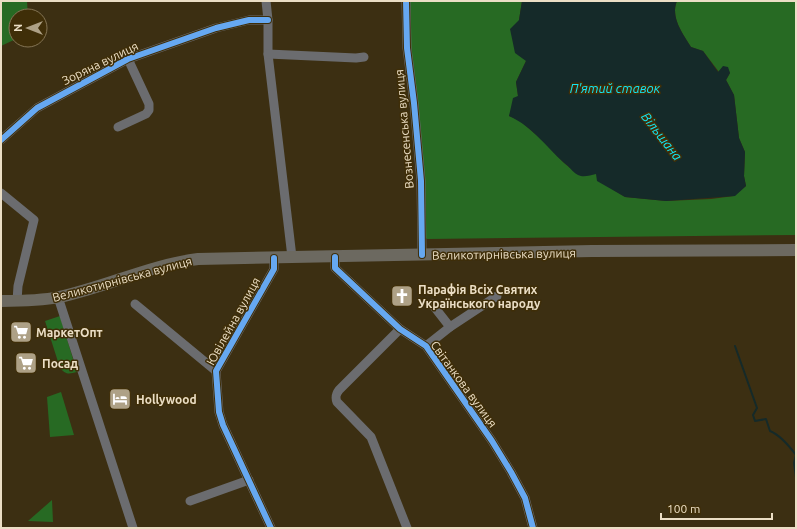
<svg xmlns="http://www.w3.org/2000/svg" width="797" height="529" font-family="Ubuntu,sans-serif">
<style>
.green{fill:#276a23}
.water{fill:#152a29}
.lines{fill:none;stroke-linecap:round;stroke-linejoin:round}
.stream{stroke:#152a29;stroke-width:2}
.minor{stroke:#6b6c6f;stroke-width:9}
.major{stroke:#6c6960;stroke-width:12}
.cycleway-casing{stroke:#3f2e08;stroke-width:8}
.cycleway{stroke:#66a8f1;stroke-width:6}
.labels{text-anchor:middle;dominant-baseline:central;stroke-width:3;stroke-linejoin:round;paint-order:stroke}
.street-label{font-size:12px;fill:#ebdec5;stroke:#3f2e08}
.poi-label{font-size:12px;font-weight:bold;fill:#ebdec5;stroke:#3f2e08;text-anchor:start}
.water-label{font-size:13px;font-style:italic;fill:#12e6f6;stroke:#3f2e08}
</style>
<rect width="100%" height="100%" fill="#3c2f12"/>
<g class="green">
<polygon points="1,1 27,1 28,16 16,16 16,39 1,46"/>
<path d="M408 1H522L519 20 526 61 516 82 518 96 509 116 519 120 541 139 563 162 570 168 596 173 612 189 625 197 666 201 711 199 734 196 746 186 744 176 745 152 739 138 734 95 726 80 730 73 727 67 719 72 703 51 691 47C683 34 670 17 677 1H796V235L427 239 425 237 412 69Z"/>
<path d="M60 316 77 372C69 374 66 375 60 368L45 321Z"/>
<polygon points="61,392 74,435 50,437 47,397"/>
<polygon points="52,500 53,522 28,521"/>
</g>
<path class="water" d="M522 1H677C670 17 683 34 691 47L703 51 718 72 723 66 728 67 730 73 726 80 734 95 739 138 745 152 744 176 746 186 735 196 666 201 625 197 597 181 596 174C590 175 584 178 578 175 574 173 571 169 568 166 548 150 534 127 509 116L513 98 518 96 516 82 526 61 515 53 510 29 519 20Z"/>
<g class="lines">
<path class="stream" d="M735 346 757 408 753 415 755 421 766 419 770 431C780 435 790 447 796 455L794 463 796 477"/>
<g class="minor">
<polyline points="266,1 268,20 268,54 292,257"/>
<polyline points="406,1 407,48 414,103 421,181 422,255"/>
<polyline points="268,54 356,58 364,57"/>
<polyline points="118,127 146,114 149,110 149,104 128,59"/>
<polyline points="1,140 37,108 128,59 216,28 249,20 268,20"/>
<polyline points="1,193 34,220 18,286 17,301"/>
<polyline points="335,257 335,268 400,329 426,346 492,441 511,472 525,498 533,528"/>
<polyline points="58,297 133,528"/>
<polyline points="135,304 216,371"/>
<polyline points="432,304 450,327"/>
<path d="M400 329 339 390C336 394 335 397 337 402L371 437 407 528"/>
<polyline points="426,346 450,327 497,296"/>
<polyline points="190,501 249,480"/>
<polyline points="271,528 223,425 219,412 216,371 274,269 274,258"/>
</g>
<path class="major" d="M1 301C20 301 40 301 59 297 106 287 150 265 198 259L592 251 796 250"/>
<g class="cycleway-casing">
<g id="cycleway">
<polyline points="406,1 407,48 414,103 421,181 422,255"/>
<polyline points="1,140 37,108 128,59 216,28 249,20 268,20"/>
<polyline points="335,257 335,268 400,329 426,346 492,441 511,472 525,498 533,528"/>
<polyline points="271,528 223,425 219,412 216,371 274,269 274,258"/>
</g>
</g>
<use href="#cycleway" class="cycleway"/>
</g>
<defs>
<g id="church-square" transform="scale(1.15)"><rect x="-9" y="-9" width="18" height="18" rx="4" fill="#aea186" stroke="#3f2e08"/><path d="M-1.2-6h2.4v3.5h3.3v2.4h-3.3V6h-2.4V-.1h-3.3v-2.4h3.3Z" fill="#fff"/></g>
<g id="supermarket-square" transform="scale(1.15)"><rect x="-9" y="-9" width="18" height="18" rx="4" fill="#aea186" stroke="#3f2e08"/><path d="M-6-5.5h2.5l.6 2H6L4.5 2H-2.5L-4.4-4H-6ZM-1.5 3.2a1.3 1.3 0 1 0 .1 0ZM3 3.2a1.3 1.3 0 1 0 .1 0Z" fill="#fff"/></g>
<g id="hotel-square" transform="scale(1.15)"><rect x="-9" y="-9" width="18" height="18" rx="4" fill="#aea186" stroke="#3f2e08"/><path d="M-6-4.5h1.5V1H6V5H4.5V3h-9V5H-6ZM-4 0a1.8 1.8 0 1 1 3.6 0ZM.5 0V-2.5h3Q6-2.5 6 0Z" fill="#fff"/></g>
</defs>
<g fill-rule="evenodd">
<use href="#church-square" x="402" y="296"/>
<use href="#supermarket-square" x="21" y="332"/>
<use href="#supermarket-square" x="26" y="363"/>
<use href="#hotel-square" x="120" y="399"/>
</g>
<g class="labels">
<g class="street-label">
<text transform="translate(100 63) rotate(-26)">Зоряна вулиця</text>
<text transform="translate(404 129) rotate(-95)">Вознесенська вулиця</text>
<text transform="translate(504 254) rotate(-1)">Великотирнівська вулиця</text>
<text transform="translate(122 279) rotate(-15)">Великотирнівська вулиця</text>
<text transform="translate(233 321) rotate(-61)">Ювілейна вулиця</text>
<text transform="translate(464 384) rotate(54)">Світанкова вулиця</text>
</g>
<g class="poi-label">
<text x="418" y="289">Парафія Всіх Святих<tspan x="418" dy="14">Українського народу</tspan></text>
<text x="36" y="332">МаркетОпт</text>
<text x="42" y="363">Посад</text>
<text x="136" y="399">Hollywood</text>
</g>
<g class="water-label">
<text x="615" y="88">П'ятий ставок</text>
<text transform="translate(662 136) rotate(52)">Вільшана</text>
</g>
</g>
<rect width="797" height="529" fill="none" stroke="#ebdec5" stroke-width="4"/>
<g transform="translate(28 28) rotate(270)"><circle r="19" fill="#3f2e08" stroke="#847454"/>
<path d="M0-3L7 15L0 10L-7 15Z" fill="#aea186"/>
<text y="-6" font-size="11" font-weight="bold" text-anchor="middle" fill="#ebdec5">N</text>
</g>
<path d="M661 513v6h111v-6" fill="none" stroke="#ebdec5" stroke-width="2"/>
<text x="667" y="513" font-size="12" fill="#ebdec5" stroke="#3f2e08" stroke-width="3" paint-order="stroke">100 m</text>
</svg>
